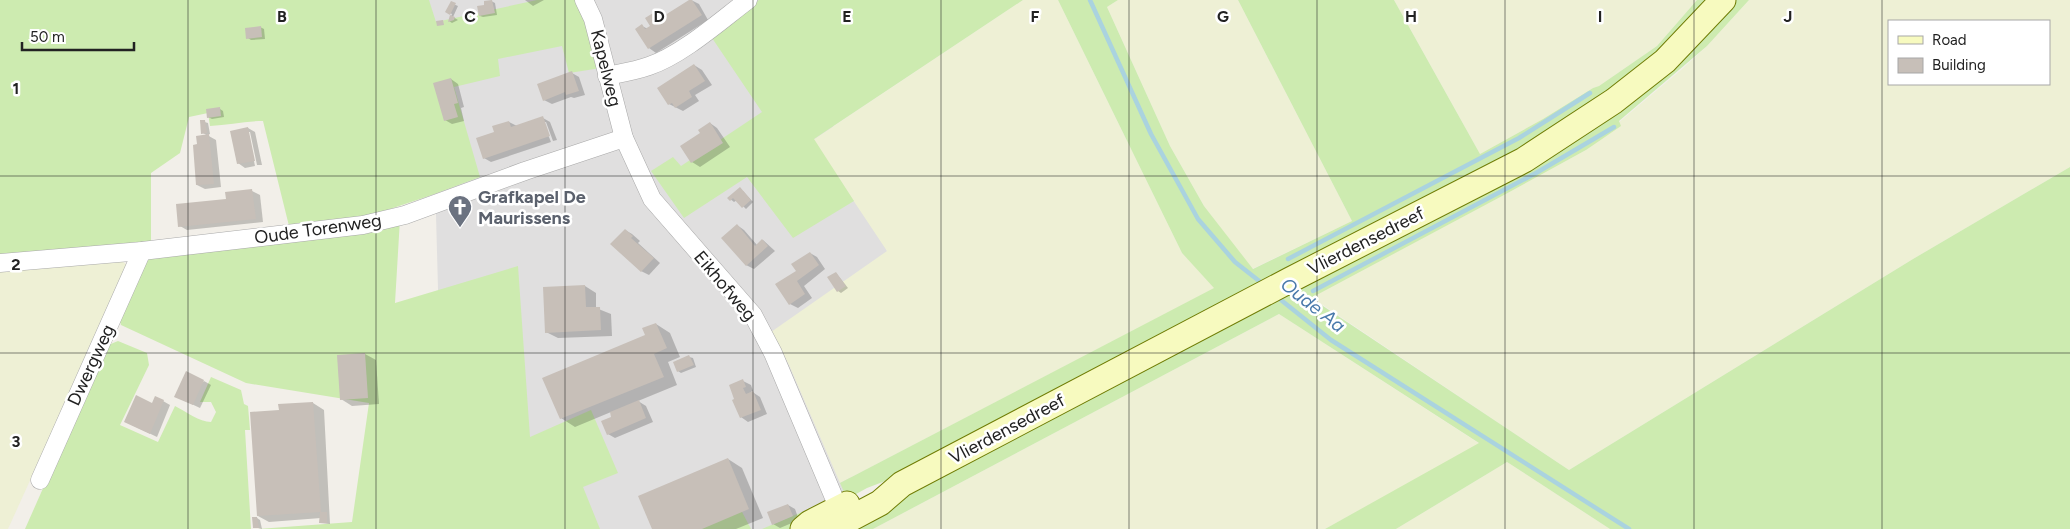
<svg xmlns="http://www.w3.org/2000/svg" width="2070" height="529" font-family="Figtree,sans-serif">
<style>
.residential{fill:#e0dfdf}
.farmland{fill:#eef0d5;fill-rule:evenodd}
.grass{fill:#cdebb0}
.shadow{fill:#0003}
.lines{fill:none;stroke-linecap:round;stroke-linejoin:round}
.stream{stroke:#aad3df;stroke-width:4.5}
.building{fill:#c7bfb8}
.minor-casing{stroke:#a9a9a9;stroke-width:19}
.secondary-casing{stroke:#707d05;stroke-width:27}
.minor{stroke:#fff;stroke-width:18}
.secondary{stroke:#f7fabf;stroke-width:25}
.grid{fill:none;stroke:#222;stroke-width:1;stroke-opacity:0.55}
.labels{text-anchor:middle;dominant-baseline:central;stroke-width:5;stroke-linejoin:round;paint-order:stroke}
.street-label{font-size:18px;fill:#222;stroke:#fff}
.worship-label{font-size:18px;font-weight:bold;fill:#5b616d;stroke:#fff;text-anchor:start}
.water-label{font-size:19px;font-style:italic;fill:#4a7aab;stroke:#fff}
.grid-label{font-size:16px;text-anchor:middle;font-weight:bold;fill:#222;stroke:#fff;stroke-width:5;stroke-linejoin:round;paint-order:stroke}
</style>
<rect width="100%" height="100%" fill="#f2efe9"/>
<polygon class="residential" points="399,0 779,0 887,251 847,499 860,529 458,529 443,473 435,178"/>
<g class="farmland">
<polygon points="1023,0 1058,0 1182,253 1215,288 840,483 789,365 771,332 887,251 813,140"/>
<polygon points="1118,0 1238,0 1352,221 1252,269 1204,206 1170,146 1107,7"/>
<polygon points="1394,0 1697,0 1657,46 1599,86 1593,88 1543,119 1480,154"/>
<path d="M1749 0H2070V167L1913 259 1569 470 1311 297 1504 195 1586 150 1681 70 1707 46ZM1889 21H2049V84H1889Z"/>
<polygon points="119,259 127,265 126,269 8,529 0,529 0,268"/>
<polygon points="1279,314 1480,444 1325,529 873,529"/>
<polygon points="1507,462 1610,529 1396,529"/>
</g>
<g class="grass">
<path d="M0 0H429L436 22 537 0H579L601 68 569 73 562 46 498 59 500 76 454 87 480 177 432 195 366 217 289 226 263 121C245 121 228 125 210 126L208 113 189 117 180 153 151 173V241L0 255Z"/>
<polygon points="759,0 1023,0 814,139 854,201 793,238 747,177 684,218 651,171 673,157 681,166 762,112 710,35"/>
<polygon points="1058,0 1118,0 1107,7 1170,146 1204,206 1253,269 1352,221 1238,0 1394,0 1480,154 1543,119 1593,88 1599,86 1657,46 1697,0 1713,0 1693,23 1557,130 893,478 867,488 847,499 840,483 1214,288 1182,253"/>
<polygon points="1735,0 1749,0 1707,46 1619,121 1621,126 1586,150 1504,195 1311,298 1569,470 1913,259 2070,167 2070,529 1610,529 1507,462 1396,529 1325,529 1479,443 1279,314 873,529 859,529 856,522 1497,181"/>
<polygon points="400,219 395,303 518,266 530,437 591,410 618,473 583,487 600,529 258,529 352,522 369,403 246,383 121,325 119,318 147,260 156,256"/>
<path d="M118 341 147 353 149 365 120 425 158 442 175 406C187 412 199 422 211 422L216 412 211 402H200L211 377 241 390 244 404 248 406 250 430H245L251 529H25L106 346Z"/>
<polygon points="828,501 793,529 762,529"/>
<polygon points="741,510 751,529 695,529"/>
</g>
<g class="shadow">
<polygon points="525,0 544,0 533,6"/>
<polygon points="691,0 699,4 708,20 656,53 649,48 637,29 642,26 648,29 652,26 658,11 665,16"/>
<polygon points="491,1 495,3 497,15 483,17 480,16"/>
<polygon points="451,3 458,6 453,17 458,20 452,23 449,21 452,14 447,12"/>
<polygon points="260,27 264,29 265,39 251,40 248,38"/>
<polygon points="694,65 702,70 712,85 695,95 699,101 683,111 669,104"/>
<polygon points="572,73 579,77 585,95 574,98 571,97 552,104 544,100"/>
<polygon points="451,79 458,84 464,107 461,108 464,121 452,124 445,120"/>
<polygon points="220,109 223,111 224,117 212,119 208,117"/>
<polygon points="543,118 550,122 557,140 553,141 546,122 543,122 551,142 491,162 484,158 496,133 509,122 517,126"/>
<polygon points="201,121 208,123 210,134 207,135 216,140 221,187 205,189 197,185 198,145 208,136 203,133"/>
<polygon points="710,123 717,128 730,147 700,167 692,162 682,146 702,133"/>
<polygon points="248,128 255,132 262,165 257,165 250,132 248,132 255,166 245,168 238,163"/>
<polygon points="252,191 260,195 263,222 187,230 180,226 227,200"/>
<polygon points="743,191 753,202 746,209 737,200 734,202 729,198"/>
<polygon points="737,225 744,230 757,245 763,240 775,251 754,269 746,265"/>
<polygon points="625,230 632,234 640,241 638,243 660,263 649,275 641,271"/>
<polygon points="810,253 817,257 825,269 804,286 812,298 798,308 790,304 798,271"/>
<polygon points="836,273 848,288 841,293 838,291"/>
<polygon points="585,286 596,293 596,308 611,314 612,336 558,338 546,332"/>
<polygon points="656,324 670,333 680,357 668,362 677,385 638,401 646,406 653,422 615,438 608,434 613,417 611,412 575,427 561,418 647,336"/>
<polygon points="365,354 376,360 379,404 352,406 341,399"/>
<polygon points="689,357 693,358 696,367 681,373 678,371"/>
<polygon points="204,381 211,385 200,408 183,400"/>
<polygon points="743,381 751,385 753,391 751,391 760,397 767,414 748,422 741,417"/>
<polygon points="163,401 170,405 157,437 132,425 152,404"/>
<polygon points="313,403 324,410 330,524 320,523 321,518 269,522 258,516 280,411"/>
<polygon points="728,459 742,468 763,518 736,529 653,529"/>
<polygon points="788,505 795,509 799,520 780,528 773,524"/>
<polygon points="257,518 260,520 262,529 254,527"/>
</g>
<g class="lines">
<g class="stream">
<polyline points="1090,0 1151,134 1198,219 1235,262 1263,284"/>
<polyline points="1288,259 1519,138 1590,93"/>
<polyline points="1313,291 1536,173 1614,127"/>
<polyline points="1276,296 1331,340 1629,529"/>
</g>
</g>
<g class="building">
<polygon points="492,0 495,13 479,16 477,6 484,5 484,1"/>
<polygon points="689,0 692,0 702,15 648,49 635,29 642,24 645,29 650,26 645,18 658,10 662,17"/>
<polygon points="451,1 456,3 450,15 445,12"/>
<polygon points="450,15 455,17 454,20 448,22"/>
<polygon points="443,20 444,25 437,26 436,21"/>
<polygon points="261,26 262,37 246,39 245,28"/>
<polygon points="694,64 705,81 689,91 692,97 675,108 672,103 668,105 657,88"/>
<polygon points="572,71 579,91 566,95 565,92 543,101 537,84"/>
<polygon points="451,78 458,103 454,104 458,117 444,121 433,83"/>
<polygon points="220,107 221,116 207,118 206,109"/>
<polygon points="543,116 550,136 483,159 476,138 494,132 492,126 509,121 511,127"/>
<polygon points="200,120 205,120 207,133 201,134"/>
<polygon points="710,122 723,143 691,163 680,146 700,133 698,130"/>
<polygon points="248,127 255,161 237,164 230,131"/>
<polygon points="209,134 214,184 196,185 193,145 197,144 196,136"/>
<polygon points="740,187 751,200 742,208 733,198 730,201 727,198"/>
<polygon points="252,189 256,219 178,227 176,204 226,199 225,192"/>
<polygon points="737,224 755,246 762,239 768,246 746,266 721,238"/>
<polygon points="625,229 633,236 631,238 654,258 641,272 610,244"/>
<polygon points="810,252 819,265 797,281 805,294 789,305 775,284 796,271 791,264"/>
<polygon points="836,272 846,286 837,292 827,277"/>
<polygon points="585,285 586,307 600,307 601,330 545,333 543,287"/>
<polygon points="656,323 667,348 654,354 664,377 560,419 542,378 645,335 642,328"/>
<polygon points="365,353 368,398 340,400 337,355"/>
<polygon points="689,355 694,365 677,372 673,362"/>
<polygon points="186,371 204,380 193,405 174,397"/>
<polygon points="743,379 746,387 743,388 746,394 753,391 761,410 740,418 732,400 734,399 729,385"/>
<polygon points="136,395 152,403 155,396 164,400 150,434 124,422"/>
<polygon points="639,400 646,418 607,435 601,421 611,417 610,412"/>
<polygon points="313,402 321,512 257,516 250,412 279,410 278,404"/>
<polygon points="728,458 749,509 702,529 652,529 638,496"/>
<polygon points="788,504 793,516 772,525 767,512"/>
<polygon points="320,512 327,512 327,523 319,523"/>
<polygon points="252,517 257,517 259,528 253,528"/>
</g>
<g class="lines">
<g class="minor-casing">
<g id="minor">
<polyline points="584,0 593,19 624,138 652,199 753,315 773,353 835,500"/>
<path d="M607 76C621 73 635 71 649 66 682 55 720 21 748 0"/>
<polyline points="0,263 142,251 363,225 405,215 525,171 624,138"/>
<polyline points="40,480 142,251"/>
</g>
</g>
<g class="secondary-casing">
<g id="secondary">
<polyline points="803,529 810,523 847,504"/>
<polyline points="831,529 880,503 902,484 1290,280 1524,160 1614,101 1665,61 1723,0"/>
</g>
</g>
<use href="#minor" class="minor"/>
<use href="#secondary" class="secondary"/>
</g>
<path class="grid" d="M188 0V529M376 0V529M565 0V529M753 0V529M941 0V529M1129 0V529M1317 0V529M1505 0V529M1694 0V529M1882 0V529M0 176H2070M0 353H2070"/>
<defs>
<g id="church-pin" transform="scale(1.25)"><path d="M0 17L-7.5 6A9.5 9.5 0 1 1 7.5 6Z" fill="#6b7280" stroke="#fff"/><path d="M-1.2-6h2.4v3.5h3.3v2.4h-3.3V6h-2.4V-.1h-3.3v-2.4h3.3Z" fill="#fff"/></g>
</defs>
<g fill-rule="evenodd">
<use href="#church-pin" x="460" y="207"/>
</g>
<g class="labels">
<g class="street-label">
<text transform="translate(606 68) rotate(76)">Kapelweg</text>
<text transform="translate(318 229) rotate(-8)">Oude Torenweg</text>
<text transform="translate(1366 241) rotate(-27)">Vlierdensedreef</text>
<text transform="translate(725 286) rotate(50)">Eikhofweg</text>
<text transform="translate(91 365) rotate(-65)">Dwergweg</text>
<text transform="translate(1007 429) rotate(-28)">Vlierdensedreef</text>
</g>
<g class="worship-label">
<text x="478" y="197">Grafkapel De<tspan x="478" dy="21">Maurissens</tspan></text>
</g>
<g class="water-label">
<text transform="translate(1313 305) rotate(38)">Oude Aa</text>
</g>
</g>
<g class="grid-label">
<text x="282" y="22">B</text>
<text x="470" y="22">C</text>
<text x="659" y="22">D</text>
<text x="847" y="22">E</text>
<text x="1035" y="22">F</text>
<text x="1223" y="22">G</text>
<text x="1411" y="22">H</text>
<text x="1600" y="22">I</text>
<text x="1788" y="22">J</text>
<text x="16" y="94">1</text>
<text x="16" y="270">2</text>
<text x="16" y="447">3</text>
</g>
<rect x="1888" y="20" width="162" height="65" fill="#ffffff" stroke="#a7a7a7"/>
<rect x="1898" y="36" width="25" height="8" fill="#f7fabf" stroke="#a7a7a7"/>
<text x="1932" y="45" font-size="15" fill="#222222">Road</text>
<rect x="1898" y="58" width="25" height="15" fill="#c7bfb8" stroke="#a7a7a7"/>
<text x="1932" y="70" font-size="15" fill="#222222">Building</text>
<path d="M22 42v8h112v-8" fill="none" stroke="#222222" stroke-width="2.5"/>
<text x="30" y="42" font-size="15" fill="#222222" stroke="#ffffff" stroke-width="4" paint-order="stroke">50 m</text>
</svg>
